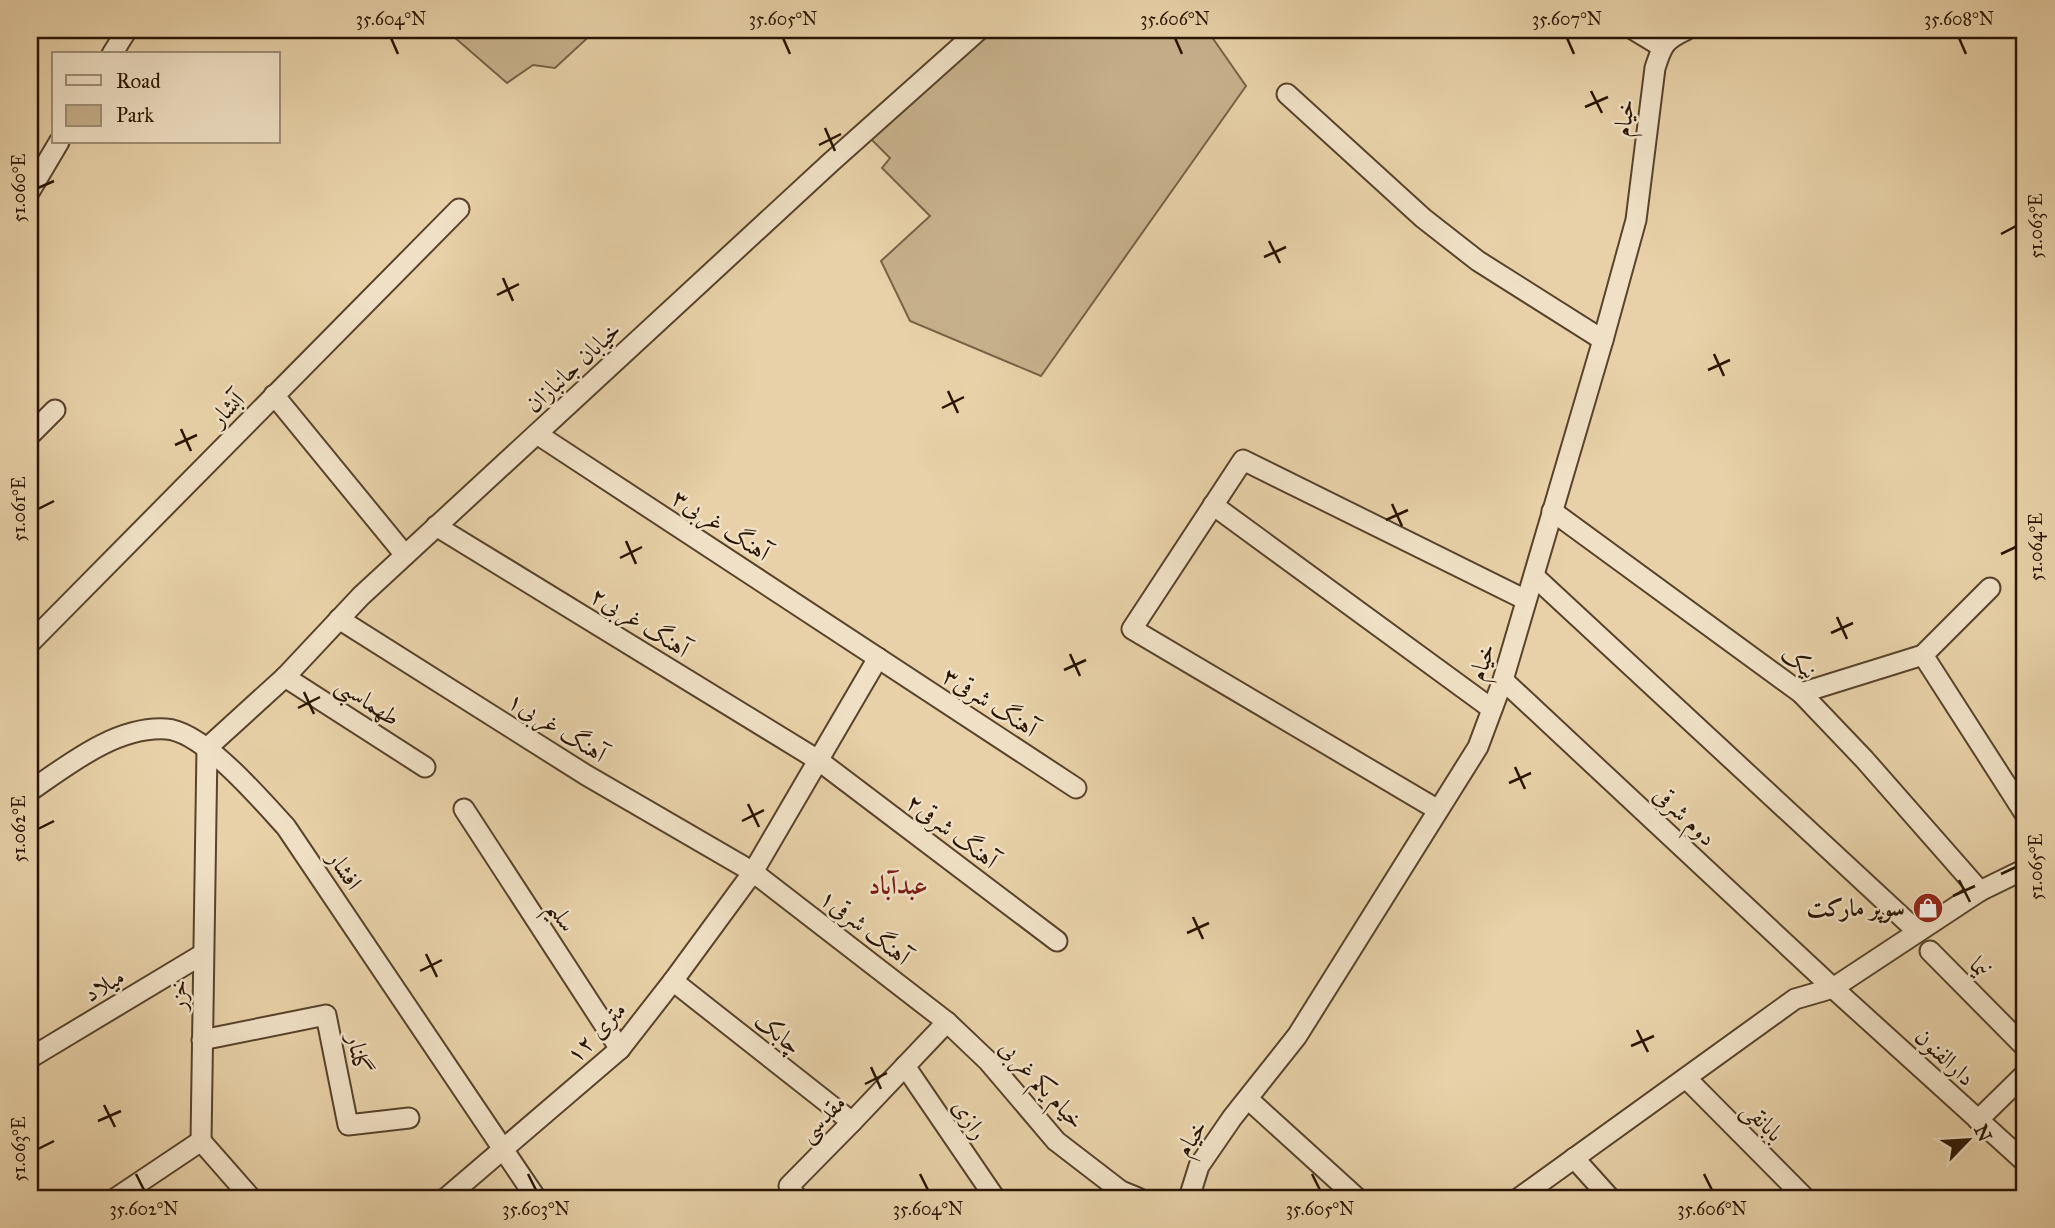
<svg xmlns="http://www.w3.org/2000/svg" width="2055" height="1228" font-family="'IM FELL Great Primer',Amiri,serif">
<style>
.green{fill:#c7b18c;stroke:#786246;stroke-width:2}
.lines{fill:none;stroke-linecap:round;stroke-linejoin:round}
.street-casing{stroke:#58432b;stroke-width:23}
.street{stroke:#f0e1c6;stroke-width:19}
.ticks{fill:none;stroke:#281401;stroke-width:2.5}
.labels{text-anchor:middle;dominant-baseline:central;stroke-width:5;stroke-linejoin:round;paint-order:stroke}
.street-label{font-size:24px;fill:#281401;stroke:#f0e1c6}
.poi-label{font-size:24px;font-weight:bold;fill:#281401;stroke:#f0e1c6;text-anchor:end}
.neighbourhood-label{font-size:26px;font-weight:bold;fill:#7a1f14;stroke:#f0e1c6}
.neatline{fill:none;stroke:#281401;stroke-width:2.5}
.ticks-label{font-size:18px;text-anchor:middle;fill:#281401}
</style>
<rect width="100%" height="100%" fill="#e8d1a8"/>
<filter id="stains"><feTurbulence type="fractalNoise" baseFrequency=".00286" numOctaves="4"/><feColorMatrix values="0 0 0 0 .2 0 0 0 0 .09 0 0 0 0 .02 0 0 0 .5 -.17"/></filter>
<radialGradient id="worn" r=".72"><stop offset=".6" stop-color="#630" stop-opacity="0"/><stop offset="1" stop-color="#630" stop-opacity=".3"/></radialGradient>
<g class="green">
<polygon points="446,30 596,30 555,68 533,65 507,83"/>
<polygon points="992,30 1207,30 1246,86 1041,376 910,321 881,261 930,216 882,168 890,158 871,139"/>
</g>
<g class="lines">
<g class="street-casing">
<g id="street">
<polyline points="1634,30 1662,47"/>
<polyline points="112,54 127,30"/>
<polyline points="1287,94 1423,218 1478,261 1603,340"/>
<polyline points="30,191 59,142"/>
<polyline points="274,395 405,555"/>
<polyline points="537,434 1076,788"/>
<polyline points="30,435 55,410"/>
<polyline points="1213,505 1492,709"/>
<polyline points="1552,511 1801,693 1864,759 1980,891"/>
<polyline points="436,526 818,760 1057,941"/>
<polyline points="1534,576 1917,931"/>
<polyline points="339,619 586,775 753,872 947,1022 988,1061 1056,1141 1121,1191 1138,1198"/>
<polyline points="30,643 459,209"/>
<polyline points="1923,655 2025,814"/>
<polyline points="285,677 425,767"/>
<polyline points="1503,680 1833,988 2025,1162"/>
<polyline points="1801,693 1923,655 1990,588"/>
<polyline points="207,748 285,677 361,596 830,163 979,30"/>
<path d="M30 791C68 765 116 726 166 729 203 731 261 800 286 827L536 1198"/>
<polyline points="464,809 620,1049"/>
<polyline points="1438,810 1132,629 1243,460 1526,600"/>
<polyline points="1930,951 2025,1047"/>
<polyline points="673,981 852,1122"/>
<polyline points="202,1040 326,1015 348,1125 409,1118"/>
<polyline points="30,1058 203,954"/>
<polyline points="905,1066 995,1198"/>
<polyline points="1687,1079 1805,1198"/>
<polyline points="1248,1099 1357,1198"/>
<polyline points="1978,1120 2025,1074"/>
<polyline points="201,1141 251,1198"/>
<polyline points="1574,1158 1610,1198"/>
<polyline points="116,1198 201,1141 207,748"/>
<polyline points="446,1198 620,1049 673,981 753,872 878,658"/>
<polyline points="797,1198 789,1186 852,1122 947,1022"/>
<path d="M1189 1198 1199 1166 1232 1118 1297 1036 1478 747 1503 680 1603 340 1636 220 1655 68C1662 46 1664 40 1686 30"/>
<polyline points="1519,1198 1795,999 1833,988 1980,891 2025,869"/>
</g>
</g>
<use href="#street" class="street"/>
</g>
<path class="ticks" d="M391 38 398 54M783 38 790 54M1175 38 1182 54M1567 38 1574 54M1959 38 1966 54M1591 91 1602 113M1585 107 1608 97M825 128 835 151M819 145 841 134M38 188 54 181M2001 234 2016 226M1269 241 1280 263M1264 257 1286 247M503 278 513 301M497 295 519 284M1714 354 1724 376M1708 370 1730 360M948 391 958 413M942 408 964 397M181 429 191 451M175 445 197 435M1392 504 1402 526M38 509 54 501M1386 520 1408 510M626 541 636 564M2001 554 2016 547M620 558 642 547M1837 617 1847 639M1831 633 1853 623M1070 654 1080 676M1064 670 1086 660M304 692 314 714M298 708 320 697M1515 767 1525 789M1509 783 1531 773M748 804 759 827M742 821 764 810M38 829 54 821M2001 874 2016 867M1959 880 1970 902M1953 896 1975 886M1193 917 1203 939M1187 933 1209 923M426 954 437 977M420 971 442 960M1637 1030 1648 1052M1631 1046 1654 1036M871 1067 881 1089M865 1084 887 1073M104 1105 115 1127M98 1121 121 1111M38 1149 54 1141M136 1174 144 1190M528 1174 536 1190M920 1174 928 1190M1312 1174 1320 1190M1704 1174 1712 1190"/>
<defs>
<g id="shop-disc" transform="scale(1.575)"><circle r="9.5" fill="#8f2418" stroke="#f0e1c6"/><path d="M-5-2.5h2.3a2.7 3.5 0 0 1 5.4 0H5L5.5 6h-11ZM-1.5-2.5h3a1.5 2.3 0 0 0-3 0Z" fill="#fff"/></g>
</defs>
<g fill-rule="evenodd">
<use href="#shop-disc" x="1928" y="908"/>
</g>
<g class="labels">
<g class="street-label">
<text transform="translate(1624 118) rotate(-83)">خیام</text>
<text transform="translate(573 367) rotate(-43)">خیابان جانبازان</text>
<text transform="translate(227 409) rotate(-45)">آبشار</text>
<text transform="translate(721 525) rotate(33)">آهنگ غربی۳</text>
<text transform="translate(640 622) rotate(32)">آهنگ غربی۲</text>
<text transform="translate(1482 662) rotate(-72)">خیام</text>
<text transform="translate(1799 662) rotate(38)">نیک</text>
<text transform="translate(368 701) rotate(33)">طهماسبی</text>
<text transform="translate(990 702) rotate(33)">آهنگ شرقی۳</text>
<text transform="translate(557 727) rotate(32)">آهنگ غربی۱</text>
<text transform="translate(1685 816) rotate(43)">دوم شرقی</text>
<text transform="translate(952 831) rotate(37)">آهنگ شرقی۲</text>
<text transform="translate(345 870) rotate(56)">افشار</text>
<text transform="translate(562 916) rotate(57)">سلیم</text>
<text transform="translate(865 927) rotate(38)">آهنگ شرقی۱</text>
<text transform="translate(1980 967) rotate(45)">نیما</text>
<text transform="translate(104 985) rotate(-31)">میلاد</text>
<text transform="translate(178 995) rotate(-89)">خزر</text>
<text transform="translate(596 1032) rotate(-46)">۱۲ متری</text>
<text transform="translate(778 1033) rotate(38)">چابک</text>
<text transform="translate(359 1054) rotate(79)">گلنار</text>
<text transform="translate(1945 1057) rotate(43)">دارالفنون</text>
<text transform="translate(1042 1084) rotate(47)">خیام یکم غربی</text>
<text transform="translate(822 1118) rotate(-45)">مقدسی</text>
<text transform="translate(970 1119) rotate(56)">رازی</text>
<text transform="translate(1763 1121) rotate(45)">بابانقی</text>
<text transform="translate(1191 1138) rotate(-58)">خیام</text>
</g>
<g class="poi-label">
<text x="1905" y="908">سوپر مارکت</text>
</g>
<g class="neighbourhood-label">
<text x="898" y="885">عبدآباد</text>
</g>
</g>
<rect width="2055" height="1228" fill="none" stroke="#e8d1a8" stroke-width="77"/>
<rect x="52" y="52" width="228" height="91" fill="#f0e1c6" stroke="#a08f77" stroke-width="2"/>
<rect x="66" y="75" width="35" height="10" fill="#f0e1c6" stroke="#a08f77" stroke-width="2"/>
<text x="116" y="88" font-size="21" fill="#281401">Road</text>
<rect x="66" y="105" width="35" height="21" fill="#c7b18c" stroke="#a08f77" stroke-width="2"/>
<text x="116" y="122" font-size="21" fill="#281401">Park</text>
<g transform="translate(1968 1140) rotate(65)" stroke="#f0e1c6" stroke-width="5" paint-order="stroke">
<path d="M0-5L12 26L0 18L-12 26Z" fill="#281401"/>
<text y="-10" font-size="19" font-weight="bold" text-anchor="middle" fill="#281401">N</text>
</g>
<rect x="38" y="38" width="1978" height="1152" class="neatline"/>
<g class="ticks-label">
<text x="391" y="25">35.604°N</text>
<text x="783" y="25">35.605°N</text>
<text x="1175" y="25">35.606°N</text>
<text x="1567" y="25">35.607°N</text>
<text x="1959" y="25">35.608°N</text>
<text transform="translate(19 188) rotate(-90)" y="6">51.060°E</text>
<text transform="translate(2036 226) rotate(-90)" y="6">51.063°E</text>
<text transform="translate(19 509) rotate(-90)" y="6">51.061°E</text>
<text transform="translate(2036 547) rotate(-90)" y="6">51.064°E</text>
<text transform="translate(19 829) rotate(-90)" y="6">51.062°E</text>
<text transform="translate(2036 867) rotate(-90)" y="6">51.065°E</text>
<text transform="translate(19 1149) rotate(-90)" y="6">51.063°E</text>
<text x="144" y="1215">35.602°N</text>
<text x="536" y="1215">35.603°N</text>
<text x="928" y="1215">35.604°N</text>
<text x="1320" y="1215">35.605°N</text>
<text x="1712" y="1215">35.606°N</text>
</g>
<rect width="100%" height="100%" filter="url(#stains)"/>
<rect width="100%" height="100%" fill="url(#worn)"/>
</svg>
